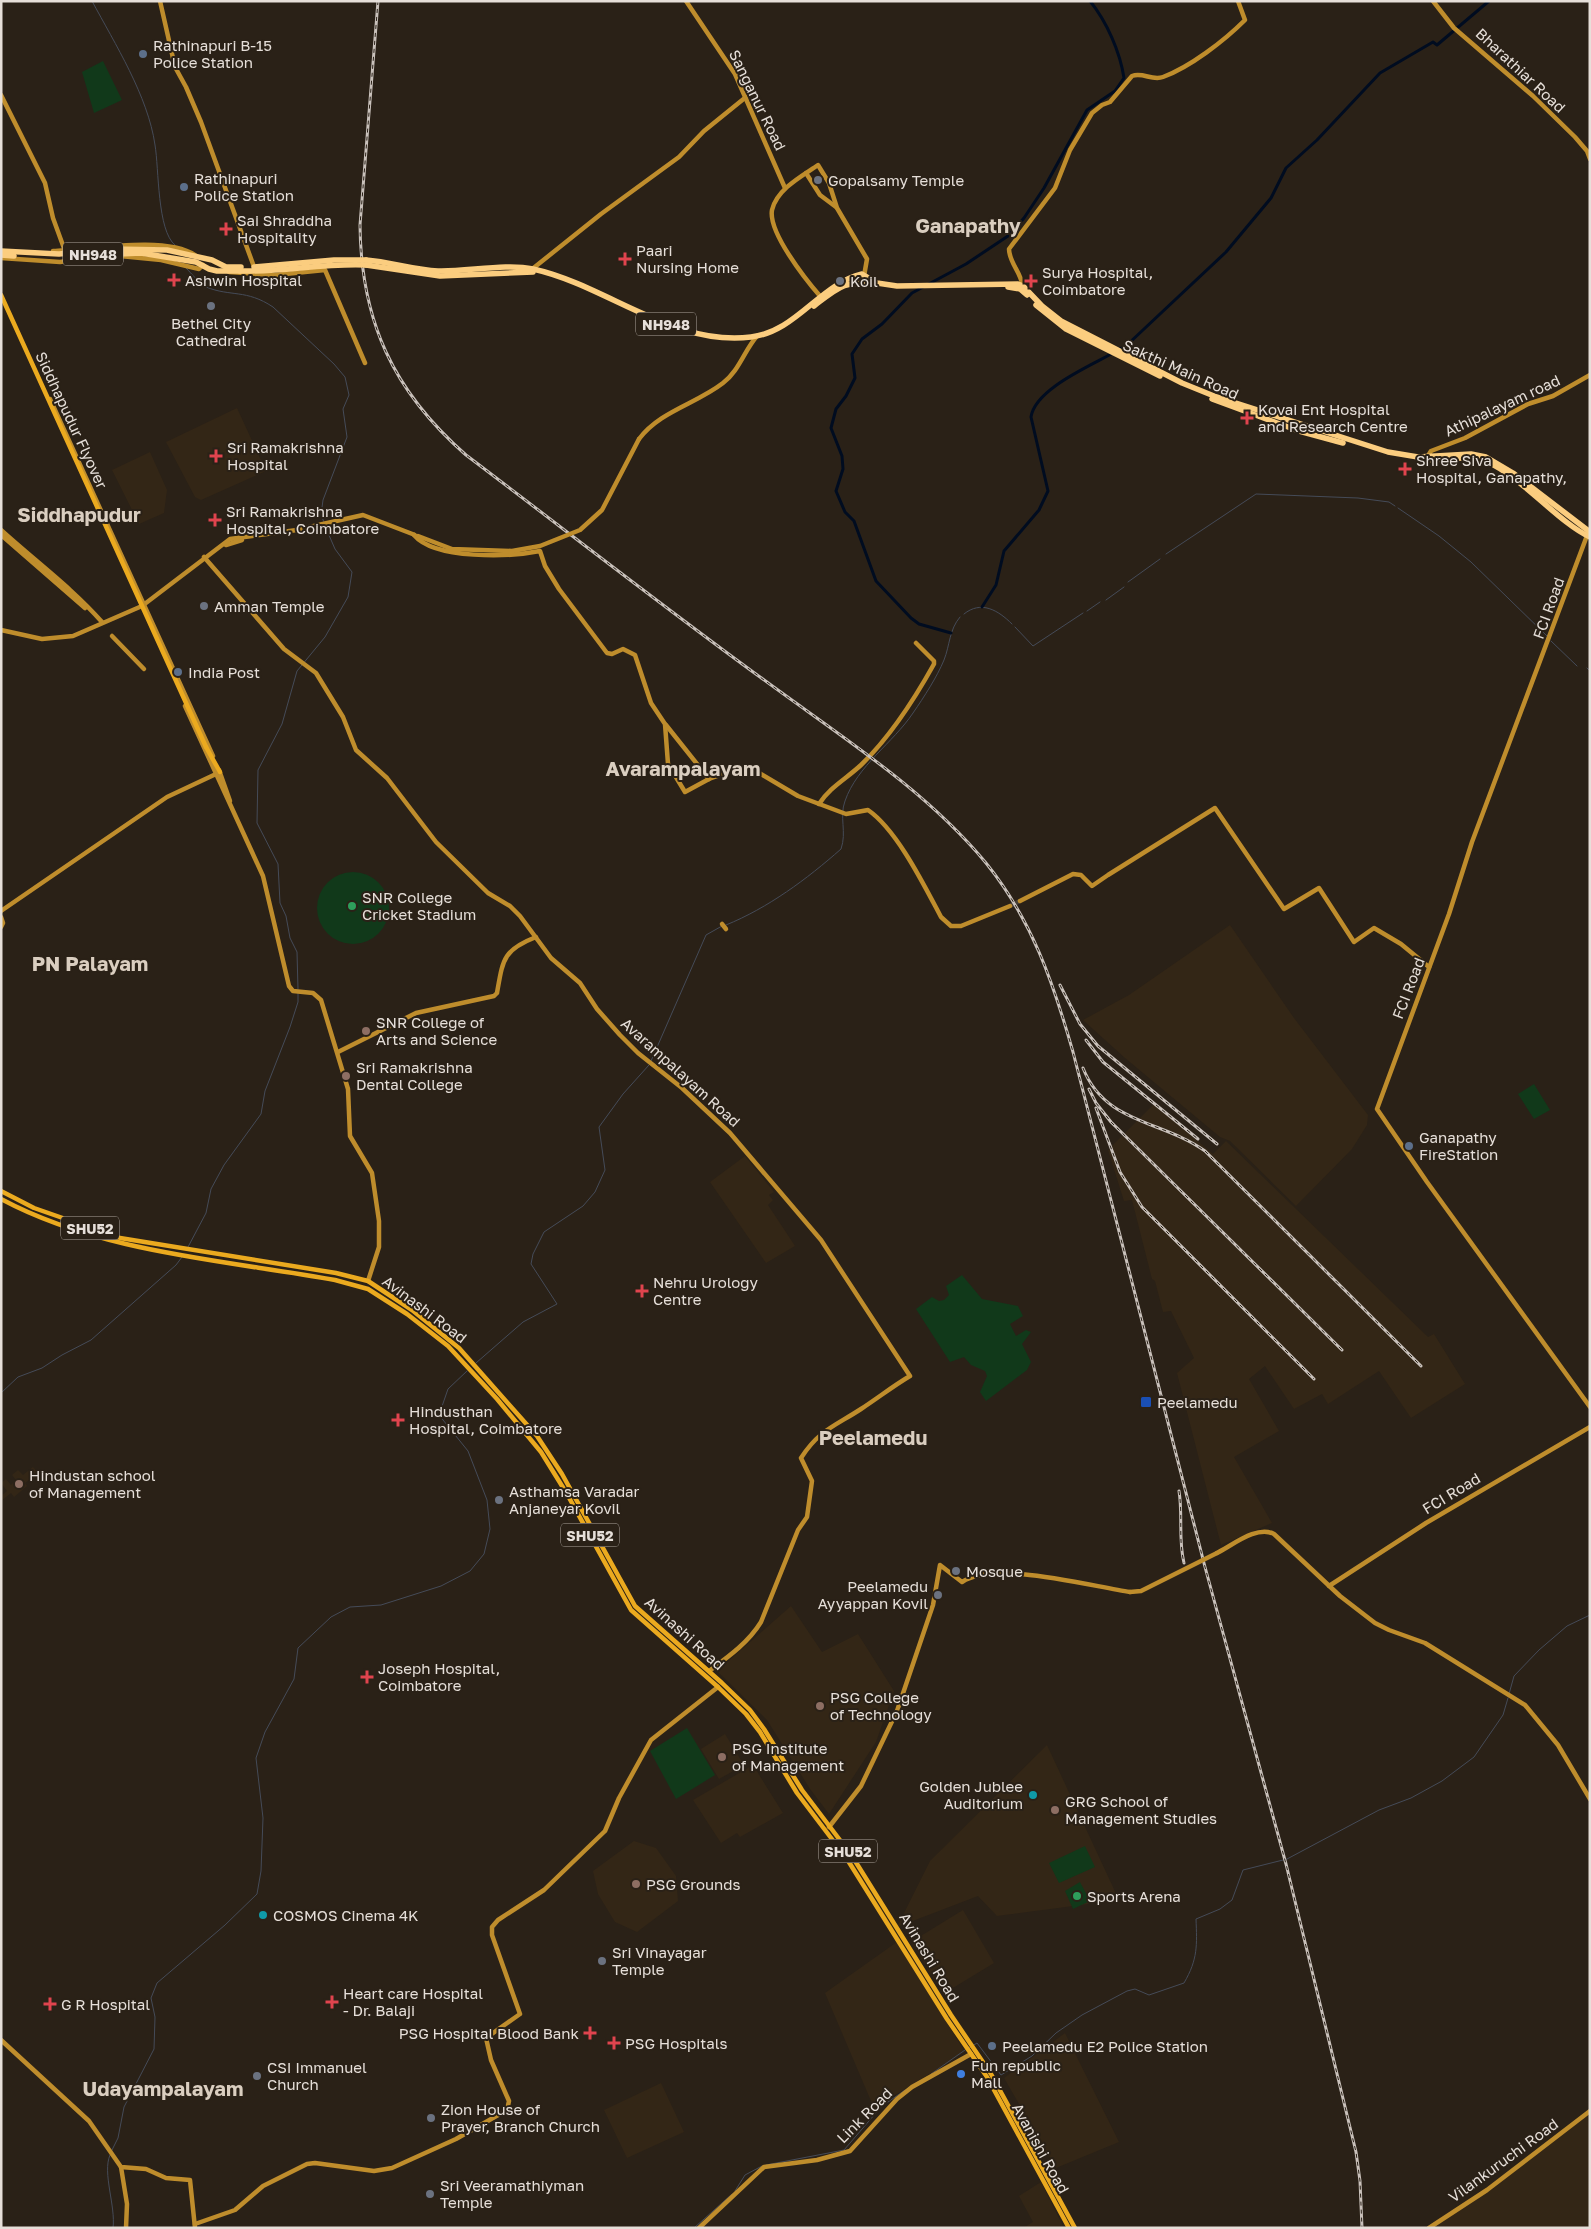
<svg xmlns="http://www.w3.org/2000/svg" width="1591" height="2229" font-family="'Golos Text',sans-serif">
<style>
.built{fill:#332616}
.green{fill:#11391a}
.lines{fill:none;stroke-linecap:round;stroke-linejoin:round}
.stream{stroke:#454b58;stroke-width:1}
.canal{stroke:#000c20;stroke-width:3}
.secondary-tunnel{stroke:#463e34;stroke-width:4.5;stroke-dasharray:4.5 2;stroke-linecap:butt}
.secondary{stroke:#bf8d2c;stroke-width:4.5}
.primary{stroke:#ebaa1f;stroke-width:4.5}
.highway{stroke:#fbcd7f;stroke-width:5.5}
.rail-casing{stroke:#c9c1bb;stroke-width:3}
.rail{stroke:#2a2117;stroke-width:1;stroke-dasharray:4;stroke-linecap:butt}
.secondary-bridge{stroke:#bf8d2c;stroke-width:4.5}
.primary-bridge{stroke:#ebaa1f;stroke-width:4.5}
.highway-bridge{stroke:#fbcd7f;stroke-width:5.5}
.service-dot{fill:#5c6f8a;stroke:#2a2117;stroke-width:2}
.worship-dot{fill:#6b7280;stroke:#2a2117;stroke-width:2}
.health-dot{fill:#e0444e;stroke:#2a2117;stroke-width:2}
.leisure-dot{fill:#2e9e5b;stroke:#2a2117;stroke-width:2}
.education-dot{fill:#8d6e63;stroke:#2a2117;stroke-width:2}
.transit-dot{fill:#1a4fb4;stroke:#2a2117;stroke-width:2}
.culture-dot{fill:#0f9aa8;stroke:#2a2117;stroke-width:2}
.shop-dot{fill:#3f7fe0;stroke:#2a2117;stroke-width:2}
.labels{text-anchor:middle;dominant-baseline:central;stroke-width:4;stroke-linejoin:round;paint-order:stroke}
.shield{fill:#2a2117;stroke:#aea69f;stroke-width:1}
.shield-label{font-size:14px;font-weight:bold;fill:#e6dfd9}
.poi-label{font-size:15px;fill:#e6dfd9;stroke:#2a2117;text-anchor:start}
.street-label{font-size:15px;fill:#e6dfd9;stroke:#2a2117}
.district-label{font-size:20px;font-weight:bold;fill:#dacec0;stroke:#2a2117}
</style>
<rect width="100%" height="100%" fill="#2a2117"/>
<g class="built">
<polygon points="237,408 266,471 201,500 195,497 166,442"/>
<polygon points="150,452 167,490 164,513 139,524 112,470"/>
<polygon points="1230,925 1294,1018 1368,1115 1367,1125 1352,1149 1296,1206 1230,1141 1220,1137 1125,1058 1083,1020 1129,995"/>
<polygon points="1154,1104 1213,1154 1226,1141 1428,1337 1434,1334 1465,1384 1411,1418 1379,1371 1328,1404 1322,1394 1294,1409 1265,1366 1249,1379 1279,1431 1234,1457 1272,1523 1221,1545 1177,1373 1194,1358 1171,1311 1163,1312 1155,1281 1152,1279 1132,1200 1124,1201 1108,1150 1113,1149 1112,1146"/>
<polygon points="745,1156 774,1192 769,1195 773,1200 768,1205 795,1246 766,1263 710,1182"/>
<polygon points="33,1467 38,1473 25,1483 27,1486 14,1497 11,1493 1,1501 1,1496 7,1491 1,1483 6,1479 11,1485 16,1480 12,1475 18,1470 23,1475"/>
<polygon points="791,1606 822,1652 858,1634 894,1691 876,1742 829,1814 810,1789 767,1720 717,1671"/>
<polygon points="725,1734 744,1765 719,1779 701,1749"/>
<polygon points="1047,1745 1119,1900 997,1916 978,1896 897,1927 930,1861"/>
<polygon points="753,1765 783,1813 740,1837 737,1833 721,1843 693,1800"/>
<polygon points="634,1841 656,1848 676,1876 678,1901 637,1932 615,1922 598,1894 593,1871"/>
<polygon points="963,1910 994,1963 943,1994 911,1942"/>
<polygon points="897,1942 965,2052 874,2108 825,1993"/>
<polygon points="1065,2033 1119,2142 1056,2168 1004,2078"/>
<polygon points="661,2083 684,2132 627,2158 604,2110"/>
<polygon points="1590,2113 1590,2228 1433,2228"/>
<polygon points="1041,2182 1064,2228 1023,2228 1033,2222 1019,2196"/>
</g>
<g class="green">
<polygon points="103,61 122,100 94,113 82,72"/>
<circle cx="353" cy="908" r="36"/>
<polygon points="1534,1084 1550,1110 1534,1119 1518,1094"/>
<polygon points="962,1275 982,1299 1018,1306 1023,1316 1010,1324 1016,1336 1026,1330 1031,1332 1022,1344 1031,1362 1027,1370 986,1401 980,1392 987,1376 985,1371 971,1365 964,1357 950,1362 916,1309 932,1297 939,1301 944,1300 949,1295 946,1286"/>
<polygon points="687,1728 715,1775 676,1799 650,1751"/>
<polygon points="1085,1846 1095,1867 1059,1883 1049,1863"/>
<polygon points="1080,1882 1090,1901 1073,1909 1065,1891"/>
</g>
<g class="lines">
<g class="stream">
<path d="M92 1C115 44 148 96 155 145 159 168 157 231 175 245"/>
<path d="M186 268C192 274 199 283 206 287 231 297 246 289 273 307L334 364 345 377 349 395 343 409 347 437 323 500 321 515 324 522"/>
<polyline points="1398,508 1439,536 1471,562 1547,636"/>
<polyline points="1166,554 1256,494 1358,498 1389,502 1395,506"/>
<polyline points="1128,582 1160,559"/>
<polyline points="1106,600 1124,587"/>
<polyline points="1087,611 1100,602"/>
<path d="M964 614C981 600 998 610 1012 624"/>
<polyline points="1015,627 1033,646 1083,613"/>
<polyline points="1551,641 1577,666"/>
<polyline points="1587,668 1590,671"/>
<path d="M726 925C768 908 807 879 841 849 847 832 839 817 845 801 857 766 893 743 913 713 924 697 937 677 944 660 950 645 949 630 960 617"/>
<polyline points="298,989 297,952 290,938 286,916 280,903 278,864 257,823 258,770 282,724 297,671 325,637 348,597 352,572 335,549 325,526"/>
<polyline points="651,1061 706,935 722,926"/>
<polyline points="188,1247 206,1213 211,1189 224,1165 261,1114 265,1091 290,1027 298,1002 298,993"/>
<polyline points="476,1363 523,1322 557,1304 531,1264 533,1254 544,1232 583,1206 595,1192 605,1170 599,1127 623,1094 649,1065"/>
<polyline points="1,1393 18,1377 42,1368 62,1355 91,1340 176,1265 182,1257"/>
<polyline points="1509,1694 1514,1676 1539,1650 1567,1626 1590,1615"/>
<path d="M969 2048 977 2043 1001 2075 1032 2056 1056 2033 1082 2015 1127 1991 1135 1989 1149 1995 1184 1983C1198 1959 1197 1945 1196 1919L1220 1909 1232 1900 1243 1870 1287 1859 1379 1810 1411 1798 1442 1781 1474 1757 1503 1715 1508 1698"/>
<polyline points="931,2074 965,2050"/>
<polyline points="111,2152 118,2138 124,2107 154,2049 155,2017 151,1998 157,1983 225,1925 257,1894 261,1871 263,1818 256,1758 265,1732 294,1679 298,1648 331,1617 350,1607 381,1605 441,1586 470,1571 484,1554 490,1529 487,1500 468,1451 439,1415 448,1389 467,1371"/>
<path d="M110 2155C102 2173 116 2206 113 2228"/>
<polyline points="766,2165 844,2150 881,2107 905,2090"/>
<polyline points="735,2191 745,2175 762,2166"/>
<polyline points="694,2228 732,2194"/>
</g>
<g class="canal">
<polyline points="1118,350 1127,345 1226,252 1271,198 1286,168 1317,140 1380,73 1433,42 1437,45 1489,1"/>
<path d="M982 607 996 585 1004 551 1039 510 1048 491 1031 417C1035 389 1090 366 1113 353"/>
<path d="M951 633 919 624 911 618 876 581 854 521 845 512 836 491 843 469 842 456 831 428 836 409 846 396 855 378 852 354 862 339 882 324 912 293 966 264 1008 236 1024 218 1044 188 1087 110 1115 91 1124 78C1120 52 1107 22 1090 1"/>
</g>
<polyline class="secondary-tunnel" points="1010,906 1020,901"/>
<g class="secondary">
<polyline points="160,1 175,67 186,87 201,122 257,275"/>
<polyline points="686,1 735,74 785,188"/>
<polyline points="1433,1 1454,28 1533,96 1575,137 1587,151 1590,159"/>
<polyline points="1,95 45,183 53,218 65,251"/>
<polyline points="806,173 820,195 836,207"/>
<path d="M53 251C88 250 165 235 195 255"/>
<polyline points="120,256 161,260 199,269 203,265"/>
<polyline points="1,258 60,262 97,257"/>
<polyline points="531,270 601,214 679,157 704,131 746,97"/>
<polyline points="229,272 275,275 325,270 365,363"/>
<path d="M1023 288C1022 273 1009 263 1009 249L1055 188 1070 150 1092 113 1102 105 1110 102 1132 76C1143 72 1152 81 1163 77 1190 67 1224 41 1245 20L1238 1"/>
<path d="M820 296C806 280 768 232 772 210 777 189 802 176 818 165L829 183 837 208 867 259 863 282"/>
<polyline points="50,399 213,756"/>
<path d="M639 439C660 411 696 404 723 383 739 371 744 351 757 336"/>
<polyline points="1426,459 1431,451 1465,438 1528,404 1553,396 1590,375"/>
<path d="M1 530C35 561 72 588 102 622"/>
<polyline points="296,530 363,515 415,535"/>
<polyline points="1588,533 1472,842 1449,914 1377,1109 1427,1182 1590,1407"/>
<polyline points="1,535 85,608"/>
<path d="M414 535C435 560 510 557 540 551L545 566 559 589 607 653 612 654 623 649 635 655 651 703 665 724 668 764 685 792 709 779 742 767 756 771 798 796 846 814 868 810C897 830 924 885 941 917L951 926H961L1010 906"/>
<polyline points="226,545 242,540"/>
<path d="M204 557 284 649 316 673 343 717 356 750 387 778 436 842 488 893 510 906 520 916 551 958 580 983 597 1009 620 1035 638 1053 682 1088 730 1133 821 1240 910 1376C893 1386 878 1398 861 1409 835 1426 819 1430 801 1458L812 1481 807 1517 798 1530 761 1622C748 1643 728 1657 709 1671"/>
<polyline points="1,630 42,639 73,636 142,606 230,539 297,530"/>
<polyline points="112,636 144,669"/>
<polyline points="185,706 263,876 289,986 293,991 313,993 321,1000 348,1089 350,1136 372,1173 379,1221 379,1247 368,1281"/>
<polyline points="666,725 709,779"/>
<polyline points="219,770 230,801"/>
<path d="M819 804C830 787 846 779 861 765 891 736 914 700 934 664V661L916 643"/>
<polyline points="1020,901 1073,874 1081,875 1092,886 1108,875 1215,808 1284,909 1319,888 1354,942 1374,928 1401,944 1429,967"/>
<polyline points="1,911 167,797 216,774"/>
<polyline points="1,917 3,923 1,927"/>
<polyline points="722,924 726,929"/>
<path d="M338 1052 416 1013 494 996 497 993C503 959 503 950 536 937"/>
<path d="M1217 1553C1233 1545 1257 1525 1274 1534L1340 1596 1375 1623 1389 1630 1425 1643 1525 1705 1558 1745 1590 1799"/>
<polyline points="1329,1586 1426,1523 1590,1427"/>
<path d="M829 1827 861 1786 897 1711 933 1605 940 1565 962 1582C996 1560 1089 1586 1130 1592"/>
<polyline points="1,2040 89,2121 121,2167 146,2169 166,2178 190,2180 195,2228"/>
<polyline points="121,2167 127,2204 126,2228"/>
<polyline points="195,2224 235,2210 263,2186 307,2164 315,2163 374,2171 392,2168 456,2139 507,2110 509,2101 491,2060 486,2038 520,2014 492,1935 492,1927 498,1920 544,1890 605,1831 619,1798 651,1740 718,1687"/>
<polyline points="699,2228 764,2167 817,2160 850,2151 897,2099 912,2087 971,2054"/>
<polyline points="1429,2228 1487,2190 1590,2111"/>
</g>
<g class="primary">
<polyline points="206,747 220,772"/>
<polyline points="1,1191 34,1208 120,1238 336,1273 368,1281 412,1310 459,1348 537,1436 562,1474 635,1606 722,1683 750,1710 764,1729 802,1790 852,1856 951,2015 991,2074 1075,2228"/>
<path d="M1 1199C102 1253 224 1260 335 1280L368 1289 407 1314 448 1346 497 1399 541 1452 567 1494 631 1610 718 1687 746 1714 760 1732 797 1793 847 1859 947 2019 987 2077 1069 2228"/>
</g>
<g class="highway">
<polyline points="1,251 59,254 111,249 167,250 212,260 226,267 241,267"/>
<polyline points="1,255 14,256"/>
<polyline points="76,256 141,253 196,262 209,269 217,271 240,271"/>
<path d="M366 260C391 262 414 270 438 271 466 272 506 263 533 269 606 285 674 347 751 337 796 332 820 284 862 274L877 283 897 286 1018 284 1023 286 1042 306 1061 321 1182 383 1214 396 1388 452 1418 457 1471 454 1486 457 1513 473 1590 532"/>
<polyline points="366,265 440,276 533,272"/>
<polyline points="1008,287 1020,289 1027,295"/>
<polyline points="1036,305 1066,329 1160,376"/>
<path d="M814 306C836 289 847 278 875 285"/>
<polyline points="1212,399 1299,431 1343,443"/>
<path d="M1427 460C1443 460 1462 456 1477 459 1512 465 1556 522 1590 537"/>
</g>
<g class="rail-casing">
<g id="rail">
<path d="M378 1 360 225C361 321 393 391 466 455 564 529 661 605 760 677 837 734 924 788 986 863 1032 920 1053 982 1073 1052L1205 1567 1286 1864 1356 2152 1360 2181 1362 2228"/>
<polyline points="1060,985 1080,1024 1098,1046 1217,1144"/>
<polyline points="1086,1040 1103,1062 1198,1139"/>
<path d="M1083 1068C1105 1124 1162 1120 1205 1151L1421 1366"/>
<polyline points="1089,1089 1096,1103 1111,1122 1342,1350"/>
<polyline points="1096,1108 1120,1172 1142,1207 1314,1379"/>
<path d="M1179 1491C1183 1515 1178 1539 1184 1563"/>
</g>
</g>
<use href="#rail" class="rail"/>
<g class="secondary-bridge">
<polyline points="418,536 452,549 512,551 540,546 580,530 602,510 639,439"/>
<polyline points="1130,1592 1141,1591 1217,1553"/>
</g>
<polyline class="primary-bridge" points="1,295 206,747"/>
<g class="highway-bridge">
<polyline points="254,267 334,260 366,260"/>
<path d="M240 271C282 272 324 263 366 265"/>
</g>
</g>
<g class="service-dot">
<circle cx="143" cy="54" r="5"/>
<circle cx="184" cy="187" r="5"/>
<circle cx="178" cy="672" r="5"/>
<circle cx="1409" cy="1146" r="5"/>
<circle cx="992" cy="2046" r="5"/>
</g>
<g class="worship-dot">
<circle cx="818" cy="180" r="5"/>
<circle cx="840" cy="281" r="5"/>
<circle cx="211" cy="306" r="5"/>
<circle cx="204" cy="606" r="5"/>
<circle cx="499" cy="1500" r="5"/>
<circle cx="956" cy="1571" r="5"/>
<circle cx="938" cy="1595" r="5"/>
<circle cx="602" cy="1961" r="5"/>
<circle cx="257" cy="2076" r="5"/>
<circle cx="431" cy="2118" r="5"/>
<circle cx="430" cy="2194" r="5"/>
</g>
<g class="health-dot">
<path d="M223.5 221.5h5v5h5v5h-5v5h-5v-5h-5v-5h5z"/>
<path d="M622.5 251.5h5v5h5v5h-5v5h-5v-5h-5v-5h5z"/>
<path d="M171.5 272.5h5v5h5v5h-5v5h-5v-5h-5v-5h5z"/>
<path d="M1028.5 273.5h5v5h5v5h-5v5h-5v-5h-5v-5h5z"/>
<path d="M1244.5 410.5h5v5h5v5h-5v5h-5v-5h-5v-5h5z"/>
<path d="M213.5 448.5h5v5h5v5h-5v5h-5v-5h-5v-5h5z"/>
<path d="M1402.5 461.5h5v5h5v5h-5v5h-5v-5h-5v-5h5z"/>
<path d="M212.5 512.5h5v5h5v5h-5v5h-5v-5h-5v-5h5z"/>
<path d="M639.5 1283.5h5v5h5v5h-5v5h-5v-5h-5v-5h5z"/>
<path d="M395.5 1412.5h5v5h5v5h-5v5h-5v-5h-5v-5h5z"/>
<path d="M364.5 1669.5h5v5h5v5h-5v5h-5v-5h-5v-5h5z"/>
<path d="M329.5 1994.5h5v5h5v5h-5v5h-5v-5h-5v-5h5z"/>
<path d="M47.5 1996.5h5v5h5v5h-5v5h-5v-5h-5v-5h5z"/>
<path d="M587.5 2025.5h5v5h5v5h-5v5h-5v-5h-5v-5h5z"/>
<path d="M611.5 2035.5h5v5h5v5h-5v5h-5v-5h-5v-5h5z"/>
</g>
<g class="leisure-dot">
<circle cx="352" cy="906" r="5"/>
<circle cx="1077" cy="1896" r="5"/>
</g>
<g class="education-dot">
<circle cx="366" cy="1031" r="5"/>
<circle cx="346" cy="1076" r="5"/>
<circle cx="19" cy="1484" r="5"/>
<circle cx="820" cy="1706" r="5"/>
<circle cx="722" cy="1757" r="5"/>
<circle cx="1055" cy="1810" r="5"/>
<circle cx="636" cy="1884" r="5"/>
</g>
<rect class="transit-dot" x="1140" y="1396" width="12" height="12" rx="2.5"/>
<g class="culture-dot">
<circle cx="1033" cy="1795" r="5"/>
<circle cx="263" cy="1915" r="5"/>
</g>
<circle class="shop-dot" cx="961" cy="2074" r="5"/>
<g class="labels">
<g class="shield">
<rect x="63" y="242.5" width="60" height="23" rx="4"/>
<rect x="636" y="312.5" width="60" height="23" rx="4"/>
<rect x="61" y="1216.5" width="58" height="23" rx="4"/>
<rect x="561" y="1523.5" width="58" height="23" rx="4"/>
<rect x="819" y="1839.5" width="58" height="23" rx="4"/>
</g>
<g class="shield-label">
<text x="93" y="254">NH948</text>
<text x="666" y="324">NH948</text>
<text x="90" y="1228">SHU52</text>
<text x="590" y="1535">SHU52</text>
<text x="848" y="1851">SHU52</text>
</g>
<g class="poi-label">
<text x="153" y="45">Rathinapuri B-15<tspan x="153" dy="17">Police Station</tspan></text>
<text x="194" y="178">Rathinapuri<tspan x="194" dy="17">Police Station</tspan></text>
<text x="828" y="180">Gopalsamy Temple</text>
<text x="237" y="220">Sai Shraddha<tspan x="237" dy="17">Hospitality</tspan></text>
<text x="636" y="250">Paari<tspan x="636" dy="17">Nursing Home</tspan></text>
<text x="1042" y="272">Surya Hospital,<tspan x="1042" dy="17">Coimbatore</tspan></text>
<text x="185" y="280">Ashwin Hospital</text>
<text x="850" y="281">Koil</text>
<text x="211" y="323" text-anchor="middle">Bethel City<tspan x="211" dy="17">Cathedral</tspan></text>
<text x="1258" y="409">Kovai Ent Hospital<tspan x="1258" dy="17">and Research Centre</tspan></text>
<text x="227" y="447">Sri Ramakrishna<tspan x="227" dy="17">Hospital</tspan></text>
<text x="1416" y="460">Shree Siva<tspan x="1416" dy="17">Hospital, Ganapathy,</tspan></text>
<text x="226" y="511">Sri Ramakrishna<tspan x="226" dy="17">Hospital, Coimbatore</tspan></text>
<text x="214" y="606">Amman Temple</text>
<text x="188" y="672">India Post</text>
<text x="362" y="897">SNR College<tspan x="362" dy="17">Cricket Stadium</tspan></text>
<text x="376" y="1022">SNR College of<tspan x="376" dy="17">Arts and Science</tspan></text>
<text x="356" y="1067">Sri Ramakrishna<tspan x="356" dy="17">Dental College</tspan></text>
<text x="1419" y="1137">Ganapathy<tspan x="1419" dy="17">FireStation</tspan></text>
<text x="653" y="1282">Nehru Urology<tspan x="653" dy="17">Centre</tspan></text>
<text x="1157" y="1402">Peelamedu</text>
<text x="409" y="1411">Hindusthan<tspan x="409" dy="17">Hospital, Coimbatore</tspan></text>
<text x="29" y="1475">Hindustan school<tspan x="29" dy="17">of Management</tspan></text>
<text x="509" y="1491">Asthamsa Varadar<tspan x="509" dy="17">Anjaneyar Kovil</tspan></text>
<text x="966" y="1571">Mosque</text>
<text x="928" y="1586" text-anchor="end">Peelamedu<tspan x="928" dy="17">Ayyappan Kovil</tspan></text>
<text x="378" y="1668">Joseph Hospital,<tspan x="378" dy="17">Coimbatore</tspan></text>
<text x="830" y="1697">PSG College<tspan x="830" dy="17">of Technology</tspan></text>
<text x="732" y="1748">PSG Institute<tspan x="732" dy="17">of Management</tspan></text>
<text x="1023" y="1786" text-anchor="end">Golden Jublee<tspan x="1023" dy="17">Auditorium</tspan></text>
<text x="1065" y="1801">GRG School of<tspan x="1065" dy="17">Management Studies</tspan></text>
<text x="646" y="1884">PSG Grounds</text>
<text x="1087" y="1896">Sports Arena</text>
<text x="273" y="1915">COSMOS Cinema 4K</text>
<text x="612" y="1952">Sri Vinayagar<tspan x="612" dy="17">Temple</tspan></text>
<text x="343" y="1993">Heart care Hospital<tspan x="343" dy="17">- Dr. Balaji</tspan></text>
<text x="61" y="2004">G R Hospital</text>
<text x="579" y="2033" text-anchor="end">PSG Hospital Blood Bank</text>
<text x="625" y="2043">PSG Hospitals</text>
<text x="1002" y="2046">Peelamedu E2 Police Station</text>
<text x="971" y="2065">Fun republic<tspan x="971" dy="17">Mall</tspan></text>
<text x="267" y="2067">CSI Immanuel<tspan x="267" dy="17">Church</tspan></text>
<text x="441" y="2109">Zion House of<tspan x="441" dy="17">Prayer, Branch Church</tspan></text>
<text x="440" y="2185">Sri Veeramathiyman<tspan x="440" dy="17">Temple</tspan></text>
</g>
<g class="street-label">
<text transform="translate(1521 70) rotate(43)">Bharathiar Road</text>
<text transform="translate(758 100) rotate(64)">Sanganur Road</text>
<text transform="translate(1181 369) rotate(24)">Sakthi Main Road</text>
<text transform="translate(1502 405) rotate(-25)">Athipalayam road</text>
<text transform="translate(72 420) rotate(65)">Siddhapudur Flyover</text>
<text transform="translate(1548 608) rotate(-70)">FCI Road</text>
<text transform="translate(1408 988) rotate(-69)">FCI Road</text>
<text transform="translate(681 1072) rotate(42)">Avarampalayam Road</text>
<text transform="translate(425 1309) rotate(37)">Avinashi Road</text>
<text transform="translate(1451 1493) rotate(-31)">FCI Road</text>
<text transform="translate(685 1633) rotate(42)">Avinashi Road</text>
<text transform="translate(930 1957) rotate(59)">Avinashi Road</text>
<text transform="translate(864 2115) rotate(-45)">Link Road</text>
<text transform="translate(1041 2148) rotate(61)">Avanishi Road</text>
<text transform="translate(1503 2160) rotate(-36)">Vilankuruchi Road</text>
</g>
<g class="district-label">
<text x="968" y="225">Ganapathy</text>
<text x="79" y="514">Siddhapudur</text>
<text x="683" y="768">Avarampalayam</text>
<text x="90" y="963">PN Palayam</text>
<text x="873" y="1437">Peelamedu</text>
<text x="163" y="2088">Udayampalayam</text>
</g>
</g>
<rect width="1591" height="2229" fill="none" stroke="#e6dfd9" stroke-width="5"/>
</svg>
